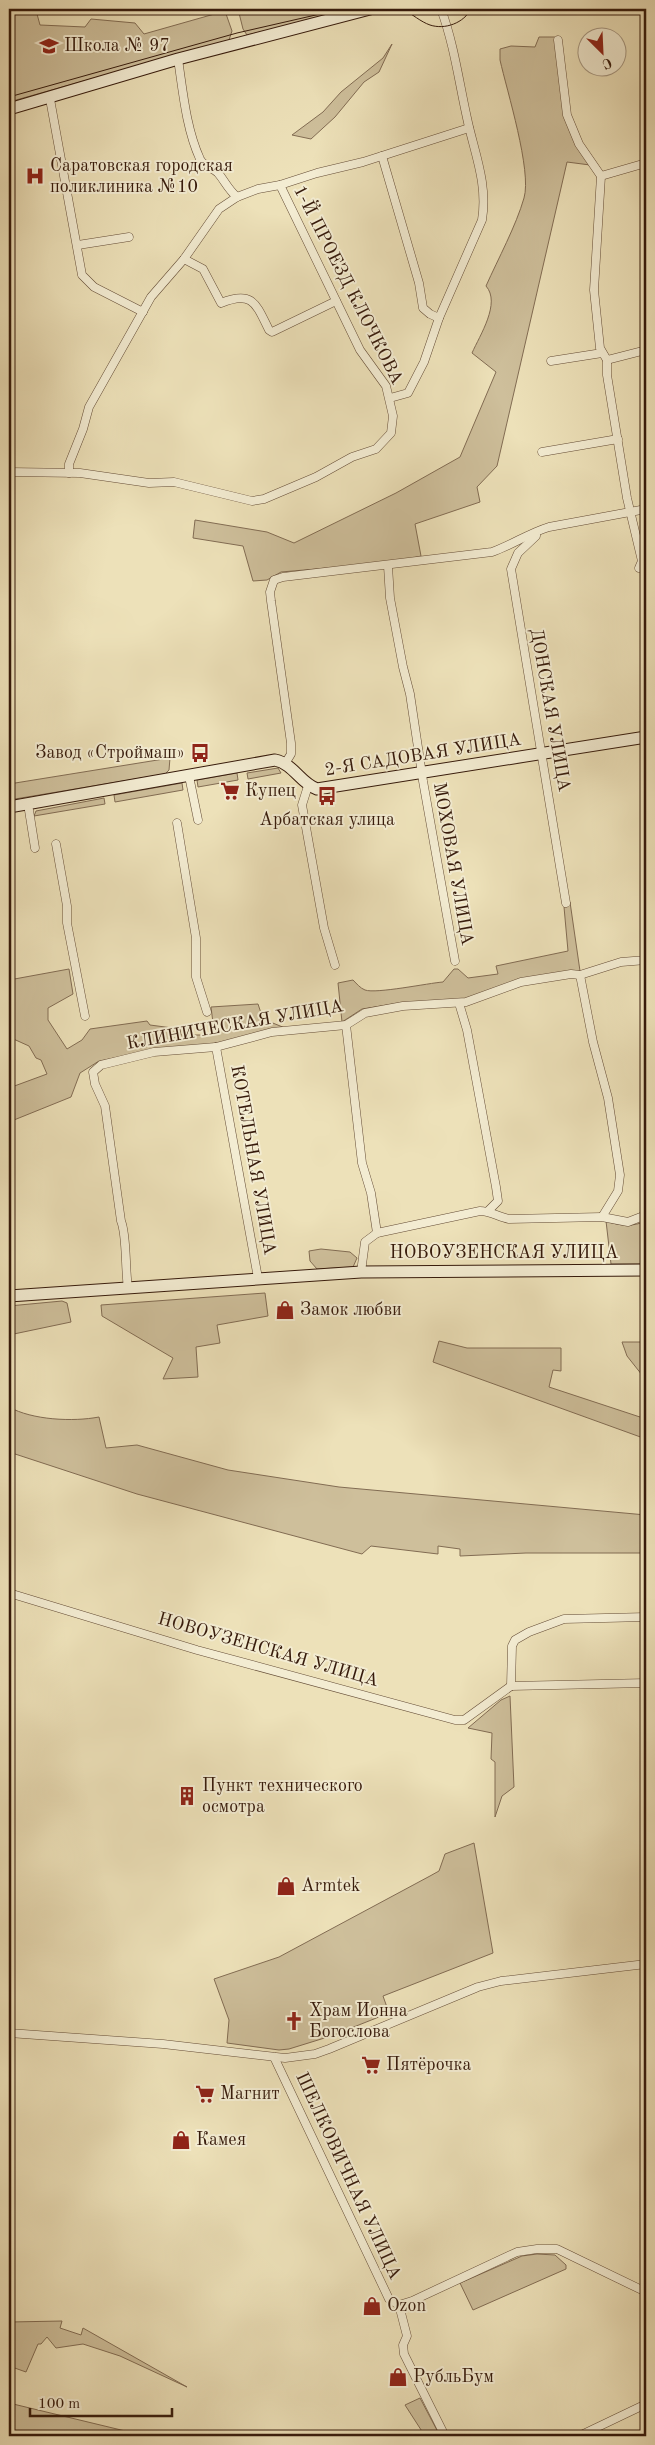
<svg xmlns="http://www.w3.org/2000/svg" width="655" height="2445" font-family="'Old Standard TT',serif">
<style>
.green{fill:#cebf9b;stroke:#826c53}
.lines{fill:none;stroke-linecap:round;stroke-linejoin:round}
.street-casing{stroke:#644c36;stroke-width:9}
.secondary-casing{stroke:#361a0b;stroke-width:13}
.street{stroke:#f3ecd2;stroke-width:8}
.secondary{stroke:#f3ecd2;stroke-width:11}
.tram{stroke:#361a0b;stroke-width:1}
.labels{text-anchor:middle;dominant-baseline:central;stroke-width:4;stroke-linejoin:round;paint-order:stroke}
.poi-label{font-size:18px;fill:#361a0b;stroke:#f3ecd2;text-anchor:start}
.street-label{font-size:18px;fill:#361a0b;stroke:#f3ecd2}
</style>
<rect width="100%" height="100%" fill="#ede1b9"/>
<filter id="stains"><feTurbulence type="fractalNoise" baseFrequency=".004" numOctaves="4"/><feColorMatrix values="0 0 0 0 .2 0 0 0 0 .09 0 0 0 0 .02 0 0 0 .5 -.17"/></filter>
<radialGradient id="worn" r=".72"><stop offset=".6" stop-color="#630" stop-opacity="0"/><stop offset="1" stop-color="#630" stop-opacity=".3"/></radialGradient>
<g class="green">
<polygon points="238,9 359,9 247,35 243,29"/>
<polygon points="225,11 232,31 229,40 9,102 9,14 37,14 40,25 85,27 91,19 135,23 144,34"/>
<path d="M539 37H555L565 114 590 165 567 162 497 466 477 487 480 502 415 524 421 556 397 562 281 572 267 580 253 581 243 546 193 538 195 520 267 532 294 543 396 493 460 457 496 372 472 353C480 335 501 303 486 286 498 259 516 226 524 198 532 171 507 91 500 60V49L511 46 535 47Z"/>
<polygon points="392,44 379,72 364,82 335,117 311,139 292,135 323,112 341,92 383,58"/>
<polygon points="170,758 169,770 165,774 9,800 9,784"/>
<polygon points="278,768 281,773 248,779 247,773"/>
<polygon points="237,773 238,780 198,787 197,780"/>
<polygon points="182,783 183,790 115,802 114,795"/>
<polygon points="104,798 105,804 34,816 36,811"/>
<path d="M570 902 580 971 462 1000 400 1003 362 1009 342 1022 338 983 353 980C357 984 360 988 365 990 376 994 429 983 443 982L454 969H458L468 978 498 974 496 966 568 951 564 907Z"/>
<polygon points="69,969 73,994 48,1008 48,1020 67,1049 82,1040 90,1029 147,1021 150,1025 180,1029 181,1035 212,1035 213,1023 211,1007 258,1004 263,1019 285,1028 210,1045 153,1050 99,1061 80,1073 71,1097 9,1122 9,1088 47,1074 41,1060 36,1058 29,1046 9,1037 9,980"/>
<path d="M606 1221C620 1226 633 1227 646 1221V1264H611Z"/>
<polygon points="321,1249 350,1252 357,1258 353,1267 317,1269 310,1261 309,1251"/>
<polygon points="265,1293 268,1316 217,1325 220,1343 196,1347 198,1377 163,1379 173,1358 102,1316 101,1305"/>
<polygon points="62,1301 67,1303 71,1322 9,1335 9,1306"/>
<polygon points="439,1341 467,1348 561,1348 561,1371 553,1370 549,1387 646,1419 646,1439 433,1362"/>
<polygon points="622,1342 646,1342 646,1380 627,1356"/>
<path d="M9 1407C32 1420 73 1422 99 1417L106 1448 137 1445 228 1470 339 1487 646 1515V1553H526L460 1556V1549L438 1546V1554L371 1546 362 1554 137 1494 9 1452Z"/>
<polygon points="510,1696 514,1787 502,1796 495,1817 495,1762 491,1759 492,1733 468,1728 501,1700"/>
<polygon points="474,1843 493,1953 383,1996 389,2013 331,2036 289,2049 279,2050 227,2043 229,2020 214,1979 279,1957 430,1876 439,1871 445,1854"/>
<polygon points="537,2254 555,2255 566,2265 566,2269 473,2310 460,2283 522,2256"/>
<polygon points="9,2311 10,2322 62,2321 60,2328 81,2335 83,2328 187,2387 120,2356 83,2344 56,2348 47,2337 41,2344 38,2344 26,2372 9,2366"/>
<polygon points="420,2398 440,2436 425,2436 405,2405"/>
<polygon points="9,2403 146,2436 9,2436"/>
</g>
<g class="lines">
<g class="street-casing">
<g id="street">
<polyline points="558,40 567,115 579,144 601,176 594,290 600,348 607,360 607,375 627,498 642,561 639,568"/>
<path d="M178 59C183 92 186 128 200 159 204 167 212 167 218 173 225 181 227 188 237 197"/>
<polyline points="50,99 82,275 94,287 143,312"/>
<polyline points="382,156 419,283 423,308 430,314 439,318"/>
<polyline points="601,176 646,163"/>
<polyline points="78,245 129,237"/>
<path d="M184 259 203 269 221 303C253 290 256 304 269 330L272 332 336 301"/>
<polyline points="607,360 646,350"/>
<polyline points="551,361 602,353"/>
<path d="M390 398 408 393 424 362 439 318 482 220C488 183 474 152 467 118 459 82 454 44 441 9"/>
<polyline points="542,452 618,439"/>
<polyline points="9,472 80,473 149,483 174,482 252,501 264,499 316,477 352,457 376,449 391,433 393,416 386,386 360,350 280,185"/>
<polyline points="69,473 69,464 83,429 89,407 151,297 184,259 219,209 237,197 258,189 280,185 317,173 363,162 469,128"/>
<polyline points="536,533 536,536 518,553 511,569 566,903"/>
<polyline points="388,566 390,598 403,667 410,694 423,781 455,961"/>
<path d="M286 762 291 754V743L271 601 270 592 274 580 283 577 492 552C512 545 529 533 549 527L646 509"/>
<polyline points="189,776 198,820"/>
<polyline points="308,786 302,805 324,928 335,965"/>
<polyline points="28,804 35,848"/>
<polyline points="177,823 196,938 196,977 207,1012"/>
<polyline points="56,844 67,906 67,923 85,1016"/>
<polyline points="580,975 593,1042 608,1098 620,1175 618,1191 602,1217"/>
<polyline points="459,1003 467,1030 496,1187 498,1201 488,1211"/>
<polyline points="346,1025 362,1163 371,1193 377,1233"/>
<polyline points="216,1047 258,1278"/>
<path d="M361 1272 365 1242 377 1233 480 1211C490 1211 499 1217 509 1219L602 1217 628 1222 646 1215"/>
<path d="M128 1288C125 1269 127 1235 121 1221L105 1106 95 1084 93 1072 101 1065 154 1052 216 1047 272 1032 346 1025 365 1013 403 1006 466 1002 521 982 571 974 580 975 621 962 646 960"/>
<polyline points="9,1593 197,1650 455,1720 464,1720 511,1686"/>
<polyline points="511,1686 512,1646 515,1640 529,1632 564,1619 646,1617"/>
<polyline points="511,1686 646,1683"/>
<polyline points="9,2033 163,2044 285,2058 315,2054 329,2049 478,1987 501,1981 646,1964"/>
<polyline points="274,2057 389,2299 399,2305 412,2301 517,2252 537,2249 557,2249 646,2292"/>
<polyline points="646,2294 646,2302"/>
<polyline points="399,2305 407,2336 403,2345 404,2354 445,2436"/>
<polyline points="579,2436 646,2404"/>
</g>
</g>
<g class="secondary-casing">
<g id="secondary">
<polyline points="9,109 178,59 370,9"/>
<path d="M9 807 275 760C294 764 300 783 317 789L646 737"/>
<polyline points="9,1296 361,1272 646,1270"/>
</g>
</g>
<use href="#street" class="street"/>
<use href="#secondary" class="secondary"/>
<g class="tram">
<path d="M403 9C412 14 421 22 430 25 445 30 464 23 471 9"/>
<polyline points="9,97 237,33 342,9"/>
</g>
</g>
<defs>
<g id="school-bare" transform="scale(1.5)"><path d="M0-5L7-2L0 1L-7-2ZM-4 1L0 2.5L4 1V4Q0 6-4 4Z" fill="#8f2418" stroke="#f3ecd2" stroke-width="2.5" paint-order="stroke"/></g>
<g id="hospital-bare" transform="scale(1.5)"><path d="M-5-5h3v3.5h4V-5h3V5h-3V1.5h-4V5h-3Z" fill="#8f2418" stroke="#f3ecd2" stroke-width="2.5" paint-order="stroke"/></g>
<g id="bus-bare" transform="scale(1.5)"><path d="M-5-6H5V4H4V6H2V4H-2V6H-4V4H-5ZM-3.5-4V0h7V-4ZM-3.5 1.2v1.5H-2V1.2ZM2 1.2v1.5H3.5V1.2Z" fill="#8f2418" stroke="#f3ecd2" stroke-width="2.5" paint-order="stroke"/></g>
<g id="supermarket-bare" transform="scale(1.5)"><path d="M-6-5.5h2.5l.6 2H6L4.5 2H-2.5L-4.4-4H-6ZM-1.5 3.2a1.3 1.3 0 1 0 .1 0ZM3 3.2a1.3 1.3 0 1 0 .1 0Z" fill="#8f2418" stroke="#f3ecd2" stroke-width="2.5" paint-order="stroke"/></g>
<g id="shop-bare" transform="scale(1.5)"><path d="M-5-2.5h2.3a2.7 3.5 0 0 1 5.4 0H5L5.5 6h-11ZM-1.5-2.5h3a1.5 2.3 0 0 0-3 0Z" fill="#8f2418" stroke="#f3ecd2" stroke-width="2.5" paint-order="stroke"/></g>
<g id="building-bare" transform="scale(1.5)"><path d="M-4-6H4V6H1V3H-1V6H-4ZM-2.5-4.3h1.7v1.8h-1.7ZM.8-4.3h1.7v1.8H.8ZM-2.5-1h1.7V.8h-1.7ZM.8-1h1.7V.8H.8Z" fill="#8f2418" stroke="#f3ecd2" stroke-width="2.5" paint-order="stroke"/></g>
<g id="church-bare" transform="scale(1.5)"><path d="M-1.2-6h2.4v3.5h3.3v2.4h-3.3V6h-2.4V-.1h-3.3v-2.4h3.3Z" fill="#8f2418" stroke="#f3ecd2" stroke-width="2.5" paint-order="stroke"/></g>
</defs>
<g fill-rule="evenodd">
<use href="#school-bare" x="49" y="46"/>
<use href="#hospital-bare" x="35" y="176"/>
<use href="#bus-bare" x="200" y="753"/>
<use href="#supermarket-bare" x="230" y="791"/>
<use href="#bus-bare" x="327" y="796"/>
<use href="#shop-bare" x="285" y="1310"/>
<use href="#building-bare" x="187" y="1796"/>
<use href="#shop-bare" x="286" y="1886"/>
<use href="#church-bare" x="294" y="2021"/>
<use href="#supermarket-bare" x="371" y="2065"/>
<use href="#supermarket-bare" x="205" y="2094"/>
<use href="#shop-bare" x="181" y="2140"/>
<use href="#shop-bare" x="372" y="2306"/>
<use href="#shop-bare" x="398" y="2377"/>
</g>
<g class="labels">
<g class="poi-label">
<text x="64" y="46">Школа № 97</text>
<text x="50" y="166">Саратовская городская<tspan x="50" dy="21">поликлиника №10</tspan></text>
<text x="185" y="753" text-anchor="end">Завод «Строймаш»</text>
<text x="245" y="791">Купец</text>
<text x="327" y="820" text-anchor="middle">Арбатская улица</text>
<text x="300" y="1310">Замок любви</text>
<text x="202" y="1786">Пункт технического<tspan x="202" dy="21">осмотра</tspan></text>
<text x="301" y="1886">Armtek</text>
<text x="309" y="2011">Храм Ионна<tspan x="309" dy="21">Богослова</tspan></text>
<text x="386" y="2065">Пятёрочка</text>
<text x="220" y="2094">Магнит</text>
<text x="196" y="2140">Камея</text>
<text x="387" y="2306">Ozon</text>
<text x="413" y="2377">РубльБум</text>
</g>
<g class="street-label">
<text transform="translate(348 285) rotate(63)">1-Й ПРОЕЗД КЛОЧКОВА</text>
<text transform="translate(550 710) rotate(80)">ДОНСКАЯ УЛИЦА</text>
<text transform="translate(423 755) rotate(-9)">2-Я САДОВАЯ УЛИЦА</text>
<text transform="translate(453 864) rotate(80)">МОХОВАЯ УЛИЦА</text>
<text transform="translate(235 1025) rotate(-10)">КЛИНИЧЕСКАЯ УЛИЦА</text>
<text transform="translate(253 1160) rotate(80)">КОТЕЛЬНАЯ УЛИЦА</text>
<text x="504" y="1253">НОВОУЗЕНСКАЯ УЛИЦА</text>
<text transform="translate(268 1650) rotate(16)">НОВОУЗЕНСКАЯ УЛИЦА</text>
<text transform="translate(348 2176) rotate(65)">ШЕЛКОВИЧНАЯ УЛИЦА</text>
</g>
</g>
<rect width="655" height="2445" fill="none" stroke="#ede1b9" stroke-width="30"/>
<rect x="10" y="10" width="635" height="2425" fill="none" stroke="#361a0b" stroke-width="2.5"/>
<rect x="15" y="15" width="625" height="2415" fill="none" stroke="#361a0b"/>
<g transform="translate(602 52) rotate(156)"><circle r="24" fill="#f3ecd2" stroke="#a79882"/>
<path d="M0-4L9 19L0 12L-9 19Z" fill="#8f2418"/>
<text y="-8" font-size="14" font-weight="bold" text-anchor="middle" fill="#361a0b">С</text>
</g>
<path d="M30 2408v8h142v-8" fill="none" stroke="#361a0b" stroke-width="2.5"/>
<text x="38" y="2408" font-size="15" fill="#361a0b" stroke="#f3ecd2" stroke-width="4" paint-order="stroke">100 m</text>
<rect width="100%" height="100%" filter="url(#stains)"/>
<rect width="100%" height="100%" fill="url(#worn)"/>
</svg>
